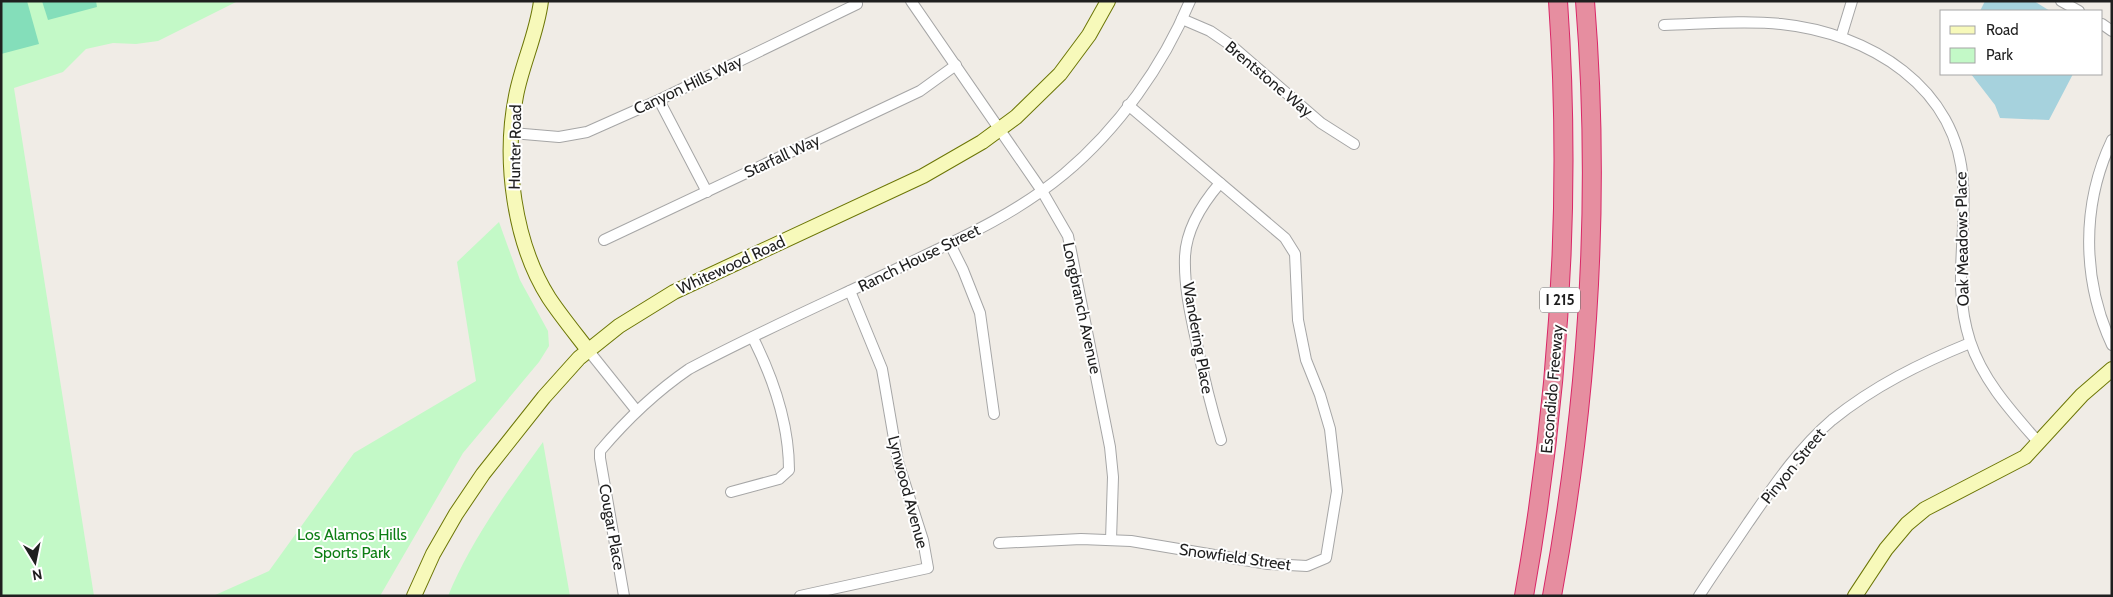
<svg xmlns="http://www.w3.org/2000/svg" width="2113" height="597" font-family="Cabin,sans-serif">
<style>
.park{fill:#c3f9c7}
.pitch{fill:#84deba}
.water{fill:#a6d2dd}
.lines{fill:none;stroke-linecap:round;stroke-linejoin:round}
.street-casing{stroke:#a6a6a6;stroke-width:12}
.secondary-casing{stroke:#6c7606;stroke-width:16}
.highway-casing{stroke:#d92767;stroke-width:20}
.street{stroke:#fff;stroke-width:10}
.secondary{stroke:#f7f9ba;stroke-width:14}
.highway{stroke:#e68ea0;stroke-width:18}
.labels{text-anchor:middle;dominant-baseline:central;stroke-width:4;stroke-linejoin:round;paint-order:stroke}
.shield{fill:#fff;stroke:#626262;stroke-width:1}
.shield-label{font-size:15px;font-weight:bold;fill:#1f1f1f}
.street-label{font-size:16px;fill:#1f1f1f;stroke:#fff}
.park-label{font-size:16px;fill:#0d7e14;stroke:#fff}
</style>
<rect width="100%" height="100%" fill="#f0ece6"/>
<g class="park">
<polygon points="1,1 238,1 158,41 136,44 113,43 86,49 63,72 14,88 94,596 1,596"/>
<polygon points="499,222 520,280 548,331 549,346 539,362 463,453 380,596 213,596 269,571 354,453 476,381 457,262"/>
<path d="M543 442 570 596H448C471 540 508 490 543 442Z"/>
</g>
<g class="pitch">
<polygon points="1,1 27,1 39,44 1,54"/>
<polygon points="42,1 96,1 97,7 48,20"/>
</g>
<g class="water">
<polygon points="1985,1 2034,1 2050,11 1980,11"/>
<polygon points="1971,74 2073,74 2049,120 2000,118 1995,105"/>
</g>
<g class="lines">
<g class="street-casing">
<g id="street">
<polyline points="911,1 1042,191 1068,236 1110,447 1113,477 1111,540"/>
<polyline points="2061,1 2079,11"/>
<polyline points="1182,19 1210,31 1232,46 1321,123 1354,144"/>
<polyline points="2102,24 2112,31"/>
<path d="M1664 25C1701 24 1744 20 1781 24 1869 33 1958 87 1963 183 1967 239 1952 285 1970 341 1983 381 2012 412 2039 443"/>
<polyline points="1841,37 1852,1"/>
<polyline points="659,100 707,192"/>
<polyline points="512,133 559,137 587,132 659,100 857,4"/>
<path d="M2112 140C2081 205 2082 280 2112 345"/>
<path d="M1220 183C1202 204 1186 229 1185 257 1184 285 1190 313 1196 340 1203 374 1211 407 1221 440"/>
<polyline points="604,240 920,91 956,65"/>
<polyline points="950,244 963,270 980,313 994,414"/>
<polyline points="588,350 636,410"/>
<path d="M731 492 779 479 789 470C789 425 773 378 753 338"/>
<polyline points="999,543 1081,539 1131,541 1268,564 1307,566 1326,558 1337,491 1330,429 1320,395 1306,360 1298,320 1295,254 1285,238 1128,105"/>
<path d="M624 596 600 458V451C627 419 654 393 689 369 760 331 834 299 907 264 962 238 1017 213 1064 174 1118 129 1163 66 1190 1"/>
<polyline points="800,596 928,568 923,540 898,462 882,369 850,291"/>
<path d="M1699 596C1715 571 1732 547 1748 523 1773 487 1798 449 1832 420 1874 386 1921 363 1970 343"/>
</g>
</g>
<g class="secondary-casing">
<g id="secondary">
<path d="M541 1C537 34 522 64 516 96 503 160 514 243 549 298 561 316 575 333 588 350"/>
<polyline points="414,596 433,554 456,514 483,474 544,397 579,358 619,326 674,292 923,176 982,142 1016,117 1060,74 1089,35 1108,1"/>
<polyline points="1855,596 1886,549 1907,524 1925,509 2025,457 2082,395 2112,369"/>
</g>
</g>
<g class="highway-casing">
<g id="highway">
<path d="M1524 596C1559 399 1572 201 1558 1"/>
<path d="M1552 596C1588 401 1601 199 1585 1"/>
</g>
</g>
<use href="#street" class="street"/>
<use href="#secondary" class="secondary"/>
<use href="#highway" class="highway"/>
</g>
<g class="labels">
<rect class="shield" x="1540" y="287.5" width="40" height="25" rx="4"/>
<g class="shield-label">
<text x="1560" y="300">I 215</text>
</g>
<g class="street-label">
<text transform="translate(1269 79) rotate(40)">Brentstone Way</text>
<text transform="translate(688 85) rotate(-25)">Canyon Hills Way</text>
<text transform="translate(515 147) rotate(-89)">Hunter Road</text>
<text transform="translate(782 156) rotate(-25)">Starfall Way</text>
<text transform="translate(1962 239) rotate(-91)">Oak Meadows Place</text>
<text transform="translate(919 258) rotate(-26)">Ranch House Street</text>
<text transform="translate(731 265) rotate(-25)">Whitewood Road</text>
<text transform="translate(1082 308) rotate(78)">Longbranch Avenue</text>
<text transform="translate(1198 338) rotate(80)">Wandering Place</text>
<text transform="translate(1552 389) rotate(-85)">Escondido Freeway</text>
<text transform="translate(1793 466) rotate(-51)">Pinyon Street</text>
<text transform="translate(908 492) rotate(75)">Lynwood Avenue</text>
<text transform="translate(612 527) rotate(80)">Cougar Place</text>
<text transform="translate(1235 557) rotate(8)">Snowfield Street</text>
</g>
<g class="park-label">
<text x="352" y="534">Los Alamos Hills<tspan x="352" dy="18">Sports Park</tspan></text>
</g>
</g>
<rect width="2113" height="597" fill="none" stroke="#1f1f1f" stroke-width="5"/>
<rect x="1940" y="10" width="162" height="65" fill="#ffffff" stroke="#a5a5a5"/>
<rect x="1950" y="26" width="25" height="8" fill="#f7f9ba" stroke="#a5a5a5"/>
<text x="1986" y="35" font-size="15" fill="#1f1f1f">Road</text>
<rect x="1950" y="48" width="25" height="15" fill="#c3f9c7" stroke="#a5a5a5"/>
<text x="1986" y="60" font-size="15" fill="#1f1f1f">Park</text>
<g transform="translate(35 562) rotate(170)" stroke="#ffffff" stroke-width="4" paint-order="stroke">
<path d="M0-4L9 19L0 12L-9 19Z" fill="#1f1f1f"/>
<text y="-8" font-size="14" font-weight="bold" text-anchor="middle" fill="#1f1f1f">N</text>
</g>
</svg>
